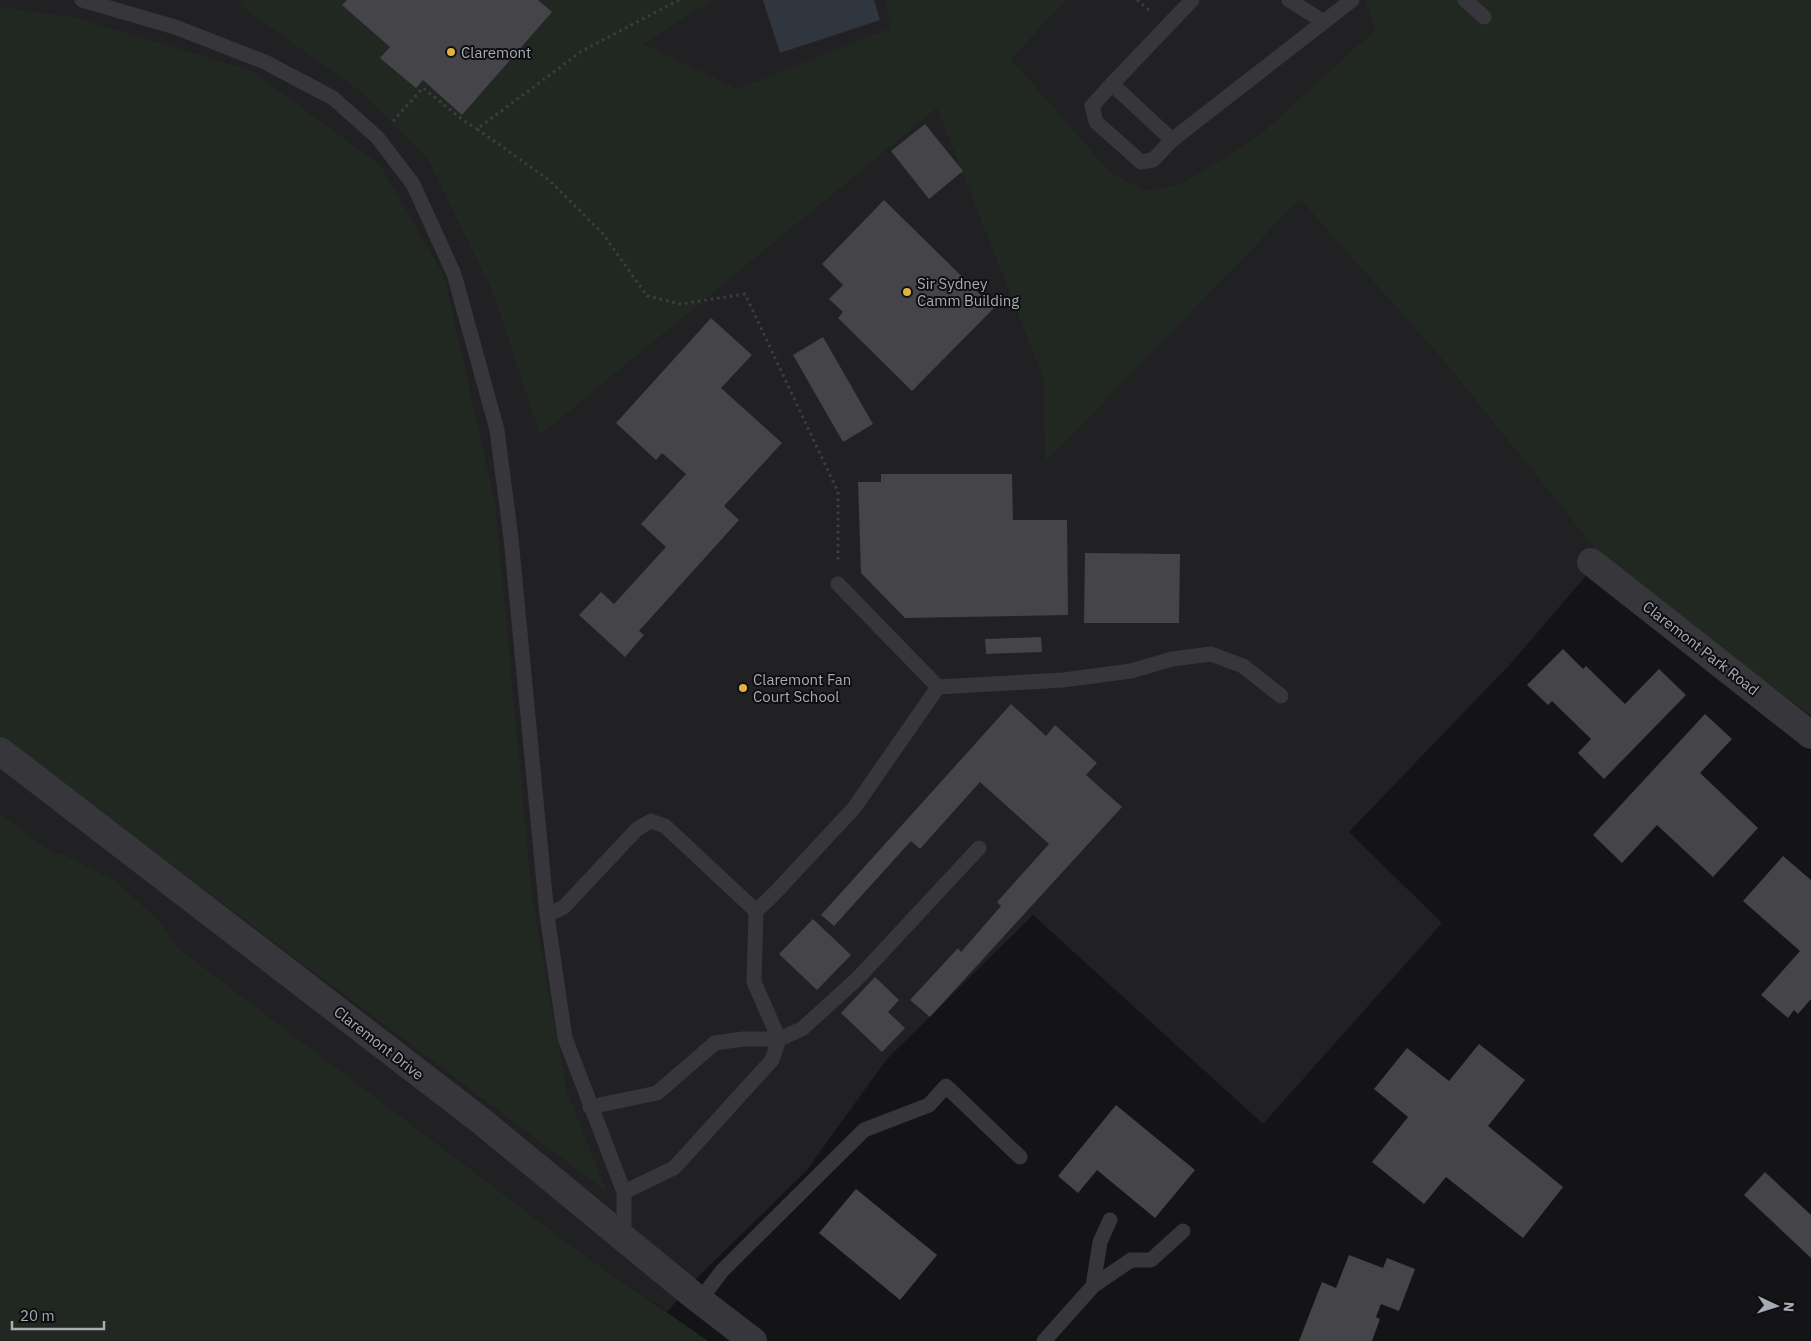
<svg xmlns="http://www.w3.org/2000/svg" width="1811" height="1341" font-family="'IBM Plex Sans',sans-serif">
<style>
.built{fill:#212123}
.green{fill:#212822}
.water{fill:#2f363e}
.building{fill:#444449}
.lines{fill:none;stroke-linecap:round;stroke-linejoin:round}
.path{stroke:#3c3d41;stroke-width:3;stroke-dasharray:2.5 4;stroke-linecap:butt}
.service{stroke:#36363b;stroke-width:15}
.minor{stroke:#36363b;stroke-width:28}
.poi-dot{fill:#e1b141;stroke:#0f0f11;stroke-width:2}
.labels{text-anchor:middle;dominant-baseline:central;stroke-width:4;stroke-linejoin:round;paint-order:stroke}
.poi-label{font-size:15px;fill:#a7abb5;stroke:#0f0f11;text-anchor:start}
.street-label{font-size:15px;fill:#a7abb5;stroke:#0f0f11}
</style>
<rect width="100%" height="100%" fill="#141416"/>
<polygon class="built" points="0,0 1811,0 1811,716 1602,557 1514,660 1349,832 1442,923 1263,1124 1033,915 886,1060 807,1170 698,1277 667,1312 570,1245 0,1341"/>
<g class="green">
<polygon points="241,0 713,0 643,44 738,89 890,28 885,0 1066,0 1011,59 1110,172 1145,191 1182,184 1260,135 1376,29 1365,0 1811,0 1811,716 1602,557 1446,363 1300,199 1045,463 1044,380 937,108 540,435 493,292 427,158 360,91 238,4"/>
<polygon points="0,7 73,17 252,71 380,165 444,276 495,502 532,896 566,1089 607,1192 0,736"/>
<polygon points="0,813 52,853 67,856 117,882 160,922 179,949 570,1245 708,1341 0,1341"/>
</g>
<polygon class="water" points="763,0 874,0 880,20 780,53"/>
<g class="building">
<polygon points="347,0 538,0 552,12 462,115 423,80 416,88 380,58 390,47 342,5"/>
<polygon points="925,124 963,171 929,199 891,151"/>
<polygon points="884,200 994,308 912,391 838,318 843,312 829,299 843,285 822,264"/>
<polygon points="711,318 752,355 721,388 782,443 724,506 739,520 639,631 644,635 625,657 579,615 601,592 614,604 666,547 641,524 686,474 662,453 656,460 616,423"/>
<polygon points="823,337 873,424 843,442 793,355"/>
<polygon points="881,474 1012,474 1013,520 1067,520 1068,615 905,618 861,573 858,482 881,482"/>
<polygon points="1085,553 1180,554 1179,623 1084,623"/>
<polygon points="1041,637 1042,652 986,654 985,639"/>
<polygon points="1563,649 1583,669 1586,666 1625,704 1659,669 1686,695 1604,779 1578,753 1591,739 1552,701 1548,705 1527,685"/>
<polygon points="1011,704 1046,736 1055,725 1097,763 1086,775 1122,807 930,1017 910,1000 958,948 961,952 1001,906 997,902 1049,844 980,782 920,849 911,841 834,926 821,915"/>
<polygon points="1705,714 1732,739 1700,773 1758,828 1713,877 1657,825 1622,863 1593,835"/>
<polygon points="1783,856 1811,880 1811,999 1798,1014 1794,1010 1788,1018 1761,995 1800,951 1743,901"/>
<polygon points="813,919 851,955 817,990 779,954"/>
<polygon points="875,977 899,1000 888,1012 905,1028 882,1052 841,1013"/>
<polygon points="1479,1044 1525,1080 1488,1126 1563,1187 1523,1238 1446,1177 1424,1204 1372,1162 1408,1117 1374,1089 1407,1048 1449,1081"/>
<polygon points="1116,1105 1195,1170 1155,1218 1097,1170 1078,1193 1058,1176"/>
<polygon points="1765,1172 1811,1215 1811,1258 1744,1195"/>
<polygon points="856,1189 937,1255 900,1300 819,1233"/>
<polygon points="1349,1255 1383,1268 1387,1258 1415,1269 1399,1311 1381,1304 1376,1317 1380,1319 1372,1341 1299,1341 1322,1282 1336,1288"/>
</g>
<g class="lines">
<g class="path">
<polyline points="679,0 582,51 477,129 549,180 603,234 647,296 681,304 745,294 838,492 838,561"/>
<polyline points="1137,0 1150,11"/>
<polyline points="393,121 423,88 463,120 477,129"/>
</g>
<g class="service">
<polyline points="82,0 175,27 265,62 333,98 377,137 413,184 454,274 497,430 511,538 547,915 565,1038 624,1192 624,1239"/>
<polyline points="1192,0 1112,84 1172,140 1352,0"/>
<polyline points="1289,0 1324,22"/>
<polyline points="1465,0 1484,17"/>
<polyline points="1112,84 1092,106 1096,122 1141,162 1153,160 1172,140"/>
<polyline points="938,687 1063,680 1131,671 1172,659 1211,654 1243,666 1281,696"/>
<polyline points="547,915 564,907 637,829 651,821 665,826 756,911"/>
<polyline points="590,1107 657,1093 715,1043 743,1039 779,1039 802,1029 858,978 979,848"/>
<polyline points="624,1192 674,1168 772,1060 779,1039 754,982 756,911 774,894 854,808 938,687 838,584"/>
<polyline points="1093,1286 1100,1242 1110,1220"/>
<polyline points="700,1300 722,1271 864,1130 929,1105 946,1086 1020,1157"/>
<polyline points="1044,1341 1093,1286 1131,1260 1151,1260 1183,1231"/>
</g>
<g class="minor">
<polyline points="1591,562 1811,735"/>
<polyline points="0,751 480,1120 693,1295 753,1341"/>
</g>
</g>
<g class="poi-dot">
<circle cx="451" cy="52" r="5"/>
<circle cx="907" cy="292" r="5"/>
<circle cx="743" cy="688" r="5"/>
</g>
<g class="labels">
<g class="poi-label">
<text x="461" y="52">Claremont</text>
<text x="917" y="283">Sir Sydney<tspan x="917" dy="17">Camm Building</tspan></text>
<text x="753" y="679">Claremont Fan<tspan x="753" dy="17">Court School</tspan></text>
</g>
<g class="street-label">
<text transform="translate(1701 648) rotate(38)">Claremont Park Road</text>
<text transform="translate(379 1043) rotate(38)">Claremont Drive</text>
</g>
</g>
<g transform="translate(1776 1306) rotate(94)" stroke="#0f0f11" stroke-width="4" paint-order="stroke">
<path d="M0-4L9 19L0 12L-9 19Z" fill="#a7abb5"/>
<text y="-8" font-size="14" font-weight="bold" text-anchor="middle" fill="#a7abb5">N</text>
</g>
<path d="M12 1321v8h92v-8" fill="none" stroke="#a7abb5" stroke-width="2.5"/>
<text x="20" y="1321" font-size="15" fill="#a7abb5" stroke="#0f0f11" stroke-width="4" paint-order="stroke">20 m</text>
</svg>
